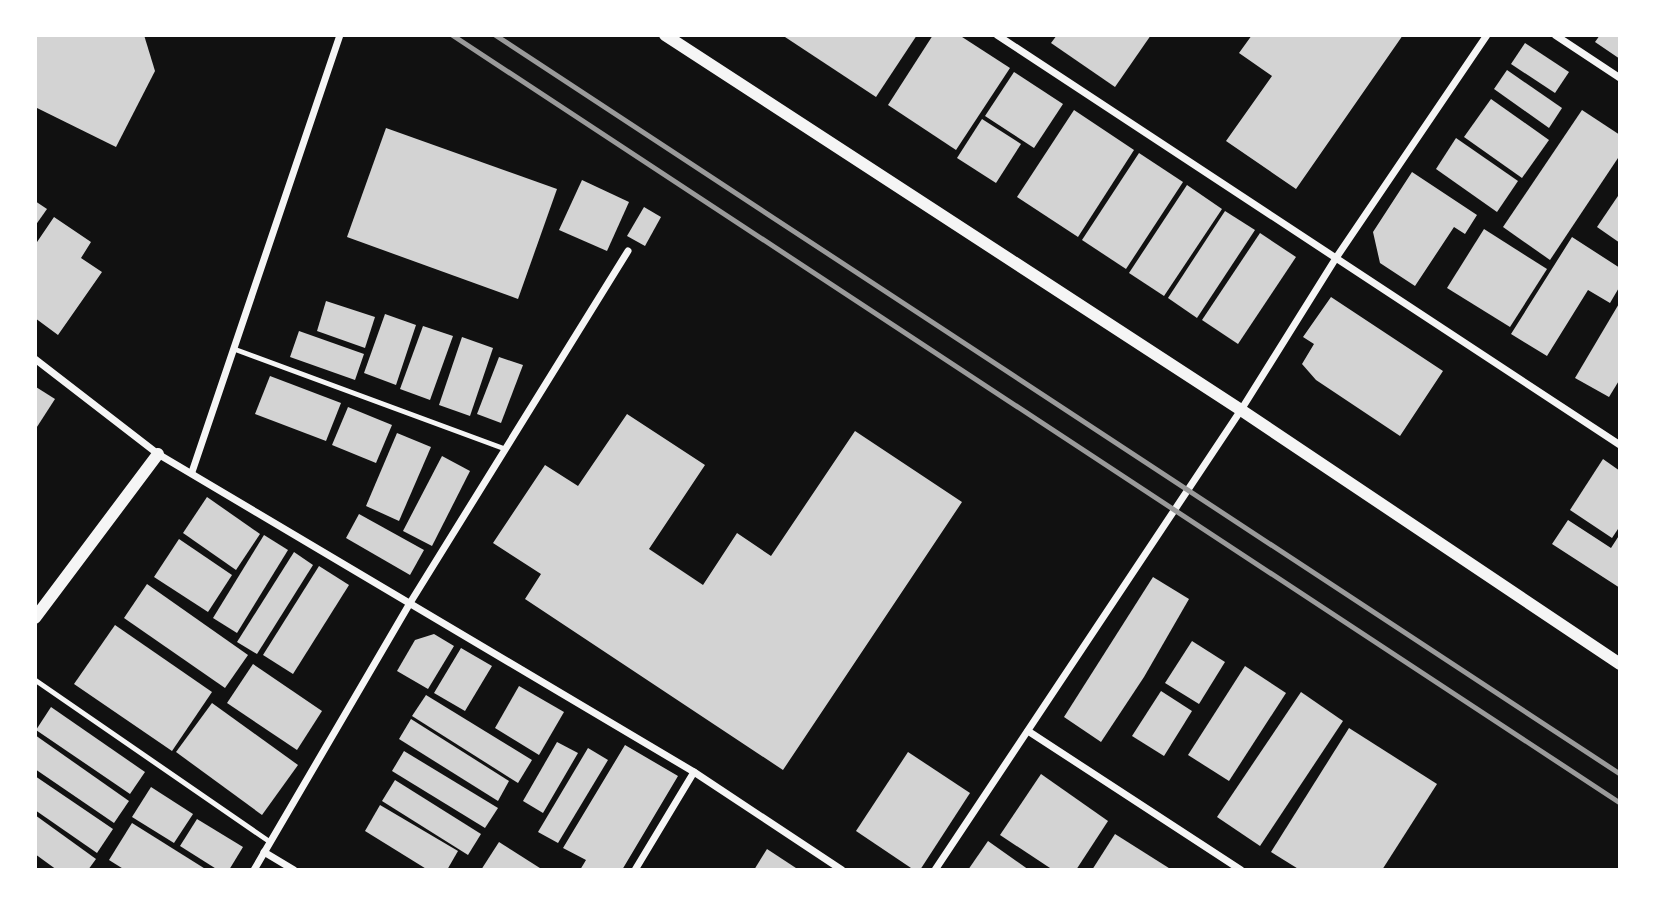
<svg xmlns="http://www.w3.org/2000/svg" width="1655" height="905" font-family="Figtree,sans-serif">
<style>
.building{fill:#d3d3d3}
.lines{fill:none;stroke-linecap:round;stroke-linejoin:round}
.service{stroke:#f5f5f5;stroke-width:5}
.minor{stroke:#f5f5f5;stroke-width:7}
.tertiary{stroke:#f5f5f5;stroke-width:12}
.rail{stroke:#9a9a9a;stroke-width:5}
</style>
<rect width="100%" height="100%" fill="#111"/>
<g class="building">
<polygon points="35,35 144,35 155,71 116,147 35,107"/>
<polygon points="786,35 917,35 876,97 785,37"/>
<polygon points="933,35 959,35 1010,68 956,150 888,105"/>
<polygon points="1057,35 1151,35 1115,87 1051,43"/>
<polygon points="1252,35 1403,35 1296,189 1226,141 1272,76 1239,53"/>
<polygon points="1600,35 1620,35 1620,59 1595,42"/>
<polygon points="1525,43 1569,72 1555,93 1511,64"/>
<polygon points="1507,70 1562,108 1549,128 1494,89"/>
<polygon points="1014,72 1063,104 1034,148 985,116"/>
<polygon points="1491,99 1549,140 1522,178 1464,137"/>
<polygon points="1074,110 1134,150 1078,237 1017,197"/>
<polygon points="1582,110 1620,135 1620,155 1550,260 1503,227"/>
<polygon points="982,119 1021,144 996,183 957,158"/>
<polygon points="386,128 557,189 518,299 347,237"/>
<polygon points="1456,138 1518,181 1497,212 1436,169"/>
<polygon points="1139,153 1183,182 1126,269 1082,240"/>
<polygon points="1412,172 1477,215 1465,234 1454,227 1415,286 1380,263 1373,232"/>
<polygon points="582,180 629,202 607,251 559,230"/>
<polygon points="1187,185 1222,209 1164,296 1129,273"/>
<polygon points="1620,193 1620,243 1597,227"/>
<polygon points="35,201 47,209 35,226"/>
<polygon points="644,207 661,217 645,246 627,236"/>
<polygon points="1225,211 1255,230 1197,318 1168,298"/>
<polygon points="54,217 91,242 81,258 102,272 58,335 35,318 35,245"/>
<polygon points="1484,229 1547,269 1510,327 1447,288"/>
<polygon points="1260,233 1296,257 1238,344 1202,320"/>
<polygon points="1572,237 1620,268 1620,286 1610,303 1588,290 1547,356 1511,334"/>
<polygon points="1331,297 1443,371 1400,436 1316,380 1302,364 1314,344 1303,337"/>
<polygon points="326,301 375,317 365,348 317,331"/>
<polygon points="1620,302 1620,379 1609,397 1575,378"/>
<polygon points="385,314 416,325 396,385 364,373"/>
<polygon points="423,326 453,336 430,400 400,389"/>
<polygon points="299,331 364,354 355,380 290,357"/>
<polygon points="462,337 493,348 470,416 439,405"/>
<polygon points="499,357 523,365 501,423 477,414"/>
<polygon points="270,376 341,403 326,441 255,414"/>
<polygon points="36,387 55,399 35,430 35,389"/>
<polygon points="348,407 392,425 376,463 332,445"/>
<polygon points="627,414 705,465 649,549 703,585 737,533 771,556 855,431 962,502 783,770 525,599 541,574 493,543 545,465 578,486"/>
<polygon points="397,433 431,447 399,521 366,506"/>
<polygon points="442,456 470,471 432,546 403,531"/>
<polygon points="1603,459 1620,471 1620,526 1612,538 1570,510"/>
<polygon points="207,497 260,534 236,570 183,533"/>
<polygon points="359,514 424,550 410,575 346,538"/>
<polygon points="1568,520 1611,548 1620,534 1620,588 1552,544"/>
<polygon points="264,535 288,550 237,633 213,618"/>
<polygon points="179,539 232,575 208,612 154,577"/>
<polygon points="294,552 313,565 257,654 237,642"/>
<polygon points="319,566 349,585 293,674 263,655"/>
<polygon points="1153,577 1189,599 1144,677 1101,742 1064,717"/>
<polygon points="147,584 248,655 225,688 124,618"/>
<polygon points="115,625 212,692 172,751 74,684"/>
<polygon points="434,634 454,646 428,689 397,671 415,640"/>
<polygon points="1192,641 1225,662 1199,704 1165,683"/>
<polygon points="461,648 492,666 465,711 434,693"/>
<polygon points="253,664 322,711 297,750 227,703"/>
<polygon points="1245,666 1286,693 1229,781 1188,755"/>
<polygon points="519,686 564,712 539,755 495,728"/>
<polygon points="1161,691 1192,711 1164,756 1132,736"/>
<polygon points="1301,692 1343,721 1260,846 1217,817"/>
<polygon points="426,695 532,760 518,783 412,716"/>
<polygon points="212,703 298,765 262,815 176,752"/>
<polygon points="51,707 145,772 130,794 36,730"/>
<polygon points="411,719 509,781 498,801 399,739"/>
<polygon points="1349,728 1437,784 1382,870 1300,870 1271,852"/>
<polygon points="35,735 129,801 114,823 35,769"/>
<polygon points="557,742 578,753 543,813 523,801"/>
<polygon points="625,745 678,776 622,870 580,870 586,860 563,848"/>
<polygon points="588,748 608,760 558,843 538,832"/>
<polygon points="404,751 498,808 485,828 392,771"/>
<polygon points="908,752 970,793 920,870 914,870 856,831"/>
<polygon points="1041,774 1108,821 1076,870 1053,870 1000,835"/>
<polygon points="35,776 113,829 97,853 35,810"/>
<polygon points="395,780 481,834 468,855 382,801"/>
<polygon points="151,787 193,814 174,843 132,817"/>
<polygon points="380,805 458,851 447,870 428,870 365,831"/>
<polygon points="35,815 96,859 88,870 57,870 35,854"/>
<polygon points="197,819 243,847 229,870 218,870 180,846"/>
<polygon points="132,823 207,870 125,870 109,860"/>
<polygon points="1115,834 1172,870 1092,870"/>
<polygon points="988,841 1029,870 968,870"/>
<polygon points="499,842 543,870 481,870"/>
<polygon points="767,849 799,870 754,870"/>
</g>
<g class="lines">
<g class="service">
<polyline points="234,349 505,449"/>
<polyline points="35,680 270,842"/>
</g>
<g class="minor">
<polyline points="997,35 1620,445"/>
<polyline points="1555,35 1620,78"/>
<polyline points="35,359 158,454 694,772 842,870"/>
<polyline points="192,472 340,35"/>
<polyline points="1028,731 1241,870"/>
<polyline points="264,852 294,870"/>
<polyline points="254,870 410,603 628,251"/>
<polyline points="635,870 694,772"/>
<polyline points="935,870 1241,410 1336,258 1487,35"/>
</g>
<g class="tertiary">
<polyline points="665,35 1241,410 1620,664"/>
<polyline points="35,618 158,454"/>
</g>
<g class="rail">
<polyline points="452,35 1620,803"/>
<polyline points="495,35 1620,774"/>
</g>
</g>
<rect width="1655" height="905" fill="none" stroke="#ffffff" stroke-width="74"/>
</svg>
